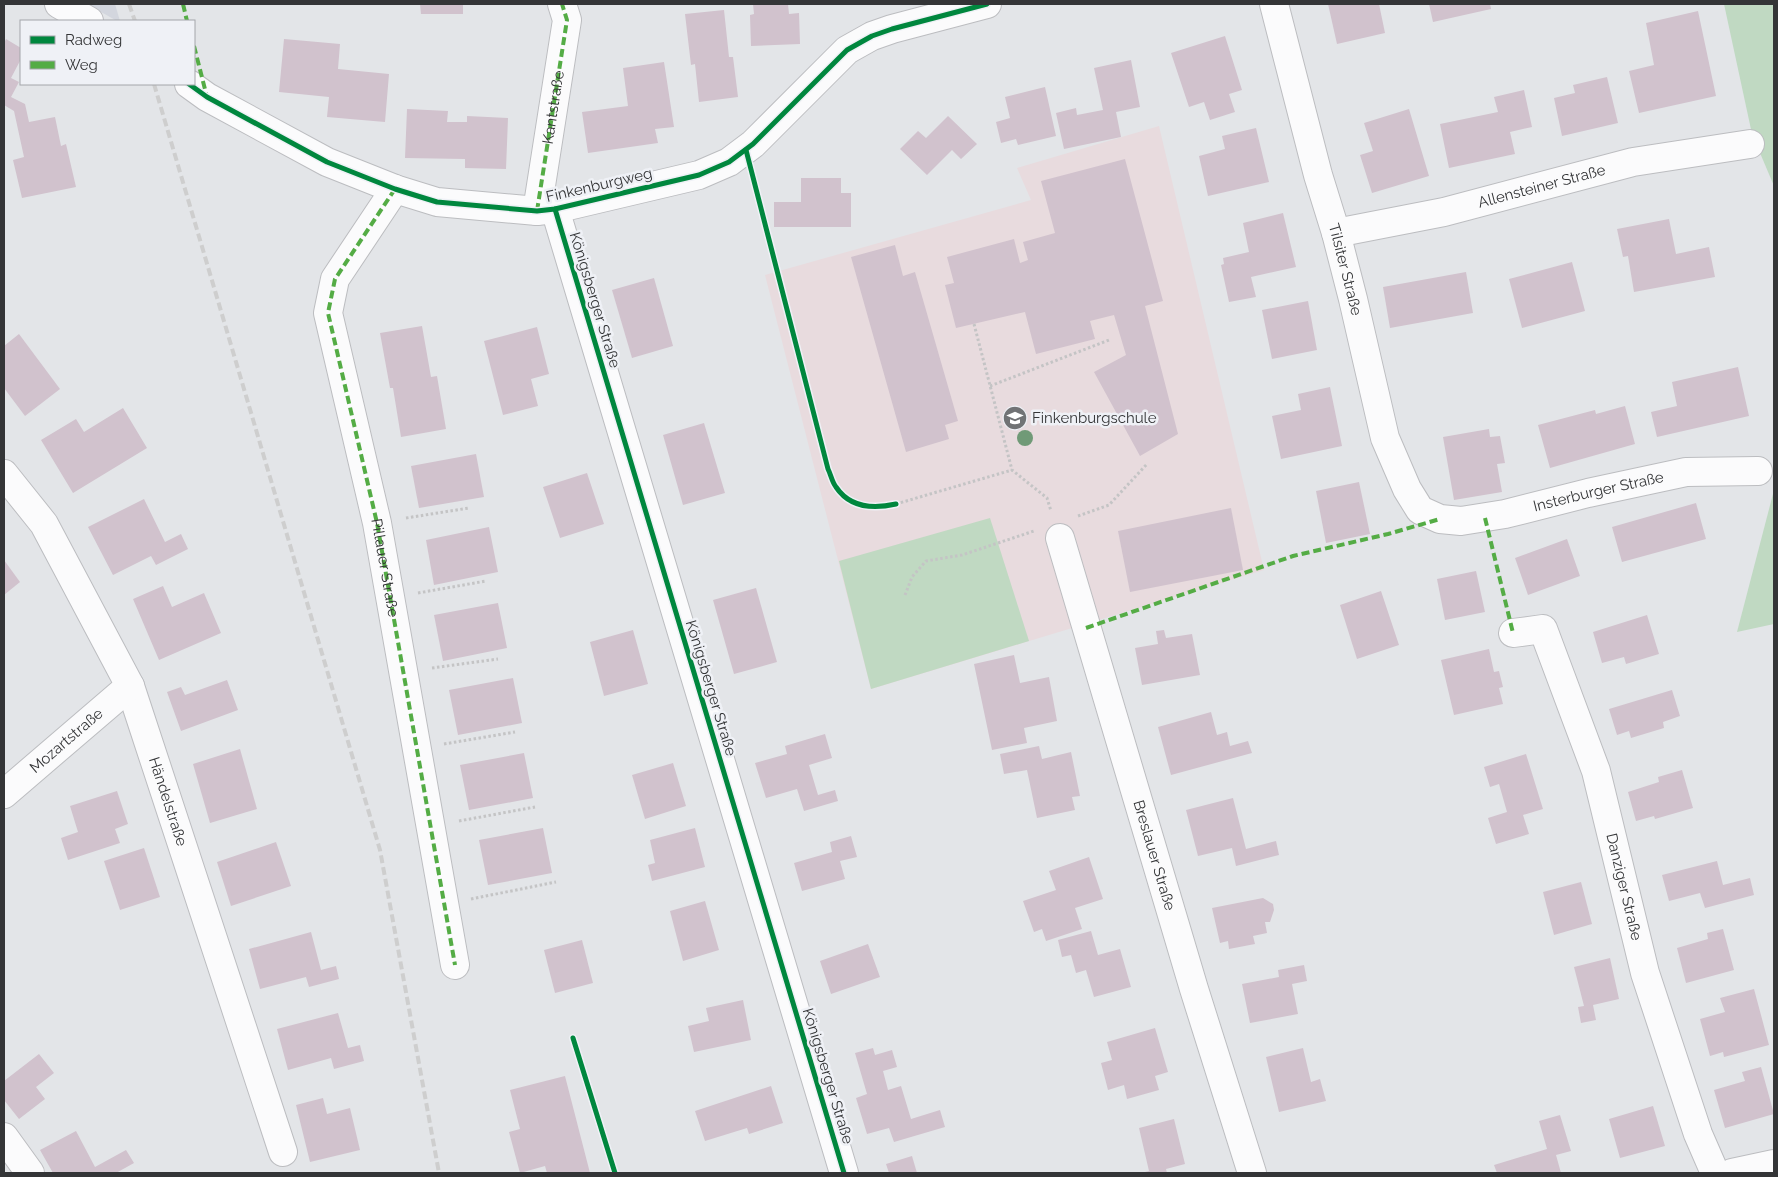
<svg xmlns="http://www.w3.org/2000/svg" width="1778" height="1177" font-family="Raleway,sans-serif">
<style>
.built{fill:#d3d6de}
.education{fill:#e8dbde}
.green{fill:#c0d9c2}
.building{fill:#d1c2cd}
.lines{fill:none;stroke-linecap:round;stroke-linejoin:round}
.minor-casing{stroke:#bcbdc0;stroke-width:30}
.path{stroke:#c4c4c5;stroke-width:3;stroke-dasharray:2.5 2.5;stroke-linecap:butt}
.minor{stroke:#fbfbfc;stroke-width:28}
.rail{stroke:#cecece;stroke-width:4;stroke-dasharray:8 4;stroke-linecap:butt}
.quiet{stroke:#54ac45;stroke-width:4;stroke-dasharray:8 4;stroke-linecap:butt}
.cycleway-casing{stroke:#eff1f6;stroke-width:8}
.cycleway{stroke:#00873e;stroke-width:5}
.tree{fill:#709a77}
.labels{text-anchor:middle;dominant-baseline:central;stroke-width:5;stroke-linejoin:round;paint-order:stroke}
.street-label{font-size:15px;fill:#343537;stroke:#eff1f6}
.poi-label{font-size:15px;fill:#343537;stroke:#eff1f6;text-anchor:start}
</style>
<rect width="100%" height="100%" fill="#e3e5e8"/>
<polygon class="built" points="87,4 115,4 120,21 117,21"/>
<polygon class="education" points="1159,126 1264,570 871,689 765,275 1031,200 1017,168"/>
<g class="green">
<polygon points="1724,4 1774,4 1774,186 1752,134"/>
<polygon points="1774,490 1774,624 1737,632"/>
<polygon points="990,518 1029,641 871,689 839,561"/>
</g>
<g class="building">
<polygon points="420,4 463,4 463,14 421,14"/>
<polygon points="753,4 788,4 789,14 799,13 800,44 751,46 750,15 754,14"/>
<polygon points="1328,4 1379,4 1385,33 1337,44"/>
<polygon points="1429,4 1490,4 1491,9 1433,22"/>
<polygon points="724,10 729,57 733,57 738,97 699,102 695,64 691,65 685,14"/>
<polygon points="1698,11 1716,96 1639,113 1629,71 1654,65 1646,23"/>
<polygon points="1225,36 1242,90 1229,94 1235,112 1210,120 1204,102 1189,107 1171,53"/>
<polygon points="6,39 21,48 21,59 11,78 19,82 11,97 25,104 29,122 55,117 61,146 66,144 76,187 22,198 13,160 24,157 14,111 4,105 4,43"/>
<polygon points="284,39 340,44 338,69 389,74 385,122 327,117 329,97 279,92"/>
<polygon points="1131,60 1140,107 1116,112 1121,137 1064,149 1056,113 1076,108 1077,115 1103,110 1094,68"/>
<polygon points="664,62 674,127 655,129 658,143 588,153 582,112 628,106 623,68"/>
<polygon points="1607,77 1618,123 1562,136 1554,98 1575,93 1573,85"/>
<polygon points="1045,87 1056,136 1018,145 1016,139 1001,143 996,122 1010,118 1005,97"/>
<polygon points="1524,90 1532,127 1510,132 1515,154 1449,168 1440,124 1498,112 1494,97"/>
<polygon points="407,109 448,111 447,122 467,122 467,116 508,118 506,169 465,168 465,159 405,158"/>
<polygon points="1409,109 1429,176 1372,193 1360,155 1373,151 1364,123"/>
<polygon points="948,116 977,144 961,159 952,150 927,175 900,149 918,131 926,138"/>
<polygon points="1256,128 1269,182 1208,196 1199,156 1225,149 1222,136"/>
<polygon points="1125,159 1163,301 1145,306 1178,434 1140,456 1094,372 1126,355 1114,315 1090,321 1095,339 1036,354 1025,312 956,328 945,285 954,283 947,257 1014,239 1020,263 1028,260 1023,242 1055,233 1041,181"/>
<polygon points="801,178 841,178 841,193 851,193 851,227 774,227 774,202 801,202"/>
<polygon points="1283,213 1296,267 1251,277 1256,297 1229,302 1221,265 1224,264 1223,258 1249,252 1243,223"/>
<polygon points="1669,219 1676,254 1709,247 1715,277 1634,292 1628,256 1623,257 1617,229"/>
<polygon points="895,245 903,276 915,272 958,421 945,425 949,439 906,452 851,257"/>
<polygon points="1572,262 1585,311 1522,328 1509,279"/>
<polygon points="1466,272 1473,313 1390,328 1383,287"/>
<polygon points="654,278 673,346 632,358 612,290"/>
<polygon points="1308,301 1317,350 1272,359 1262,310"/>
<polygon points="422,326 431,377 437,376 446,429 401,437 393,388 390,388 380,333"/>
<polygon points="537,327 549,374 531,379 538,406 503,415 484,341"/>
<polygon points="19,334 60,389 25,416 4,388 4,346"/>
<polygon points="1738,367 1749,416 1657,437 1651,412 1677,406 1672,382"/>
<polygon points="1330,387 1342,446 1281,459 1272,416 1301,410 1298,394"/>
<polygon points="1625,406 1635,444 1550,468 1538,425 1595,410 1596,414"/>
<polygon points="123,408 147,448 73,493 41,440 76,419 84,432"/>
<polygon points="704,423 725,493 683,505 663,435"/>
<polygon points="1489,429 1490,437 1500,436 1505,463 1497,464 1502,492 1454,500 1443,437"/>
<polygon points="476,454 484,497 419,508 411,466"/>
<polygon points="587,473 604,524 560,538 543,487"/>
<polygon points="1359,482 1370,534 1326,543 1316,491"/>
<polygon points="144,499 165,542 181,534 188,549 156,565 151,556 113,575 88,527"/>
<polygon points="1696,503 1706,539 1622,562 1612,527"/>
<polygon points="1231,508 1243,570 1130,592 1118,531"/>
<polygon points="489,527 498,572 434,585 426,540"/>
<polygon points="1567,539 1580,576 1528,595 1515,558"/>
<polygon points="4,560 20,582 4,595"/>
<polygon points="1476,571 1485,612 1445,620 1437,579"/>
<polygon points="163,586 172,607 204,593 221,633 159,660 133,599"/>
<polygon points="756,588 777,662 734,674 713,600"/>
<polygon points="1381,591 1399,645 1357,659 1340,605"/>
<polygon points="498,603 507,648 443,661 434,615"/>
<polygon points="1647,615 1659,654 1626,664 1624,657 1602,663 1593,632"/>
<polygon points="633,630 648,684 604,696 590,642"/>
<polygon points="1164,630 1166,638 1192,634 1200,675 1142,685 1135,648 1158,644 1156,631"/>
<polygon points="1489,649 1494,672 1499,671 1503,687 1499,688 1503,704 1454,715 1441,660"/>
<polygon points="1014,655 1020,683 1049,677 1057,721 1024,728 1027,743 992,750 974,664"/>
<polygon points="513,678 522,723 458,735 449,690"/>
<polygon points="227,680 238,710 181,731 167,692 181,687 185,695"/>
<polygon points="1672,690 1680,716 1663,722 1664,728 1631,738 1629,731 1617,735 1609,709"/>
<polygon points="1211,712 1217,735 1227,732 1230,746 1248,741 1252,753 1171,775 1158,727"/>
<polygon points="825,734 832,758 809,765 818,795 835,790 838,801 804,811 797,789 766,798 755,763 787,754 785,746"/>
<polygon points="1039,746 1042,759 1071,752 1080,796 1072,797 1075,810 1037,818 1027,770 1004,774 1000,754"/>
<polygon points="240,749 257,809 210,823 193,764"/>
<polygon points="524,753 533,798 469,810 460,765"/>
<polygon points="1526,754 1543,809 1523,815 1529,834 1496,844 1488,818 1507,812 1499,784 1490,787 1484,767"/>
<polygon points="673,763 686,806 645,819 632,775"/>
<polygon points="1682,770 1693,808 1655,819 1654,816 1636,821 1628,792 1659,782 1658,777"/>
<polygon points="117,791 128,824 115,829 120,843 68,860 61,838 78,832 70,806"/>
<polygon points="1233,798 1246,849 1276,841 1279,855 1236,866 1232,848 1198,856 1186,810"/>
<polygon points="543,828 552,873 488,885 479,840"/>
<polygon points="695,828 705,867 652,881 648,865 655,863 650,840"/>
<polygon points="851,836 857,857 840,861 845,879 802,891 794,863 832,852 830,842"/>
<polygon points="276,842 291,886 231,906 217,862"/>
<polygon points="144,848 160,897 120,910 104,861"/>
<polygon points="1089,857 1103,899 1075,908 1082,929 1046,941 1042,929 1034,932 1023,901 1056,890 1049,871"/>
<polygon points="1717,861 1723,885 1750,878 1754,895 1705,908 1700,893 1669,901 1662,875"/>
<polygon points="1581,882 1592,924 1554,935 1543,892"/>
<polygon points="1263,898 1273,904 1274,910 1270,922 1265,922 1267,933 1253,936 1255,944 1229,949 1228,941 1220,943 1212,908"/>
<polygon points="705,901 719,950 683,961 670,911"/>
<polygon points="1723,929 1734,970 1686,983 1677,948 1708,939 1707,933"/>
<polygon points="1091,931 1098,955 1120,949 1131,987 1094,997 1086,970 1076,973 1071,955 1062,957 1058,940"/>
<polygon points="311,932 321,970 336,966 339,979 309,987 306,977 260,989 249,949"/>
<polygon points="582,940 593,983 555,993 544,950"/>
<polygon points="868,944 880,977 831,994 820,961"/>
<polygon points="1610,958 1619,999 1593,1005 1596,1020 1581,1023 1578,1007 1584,1006 1574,967"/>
<polygon points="1304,965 1307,981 1292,984 1298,1014 1250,1023 1242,984 1279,977 1278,970"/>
<polygon points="1754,989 1769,1045 1724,1057 1723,1052 1710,1056 1700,1019 1725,1012 1720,998"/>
<polygon points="743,1000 751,1040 694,1052 688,1026 709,1021 706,1008"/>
<polygon points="338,1013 348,1048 360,1045 364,1061 334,1069 331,1058 288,1070 277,1029"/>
<polygon points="1155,1028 1168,1072 1155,1076 1159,1090 1127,1099 1124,1085 1108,1090 1101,1063 1112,1060 1107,1042"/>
<polygon points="873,1048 875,1055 892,1050 897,1067 883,1071 888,1090 901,1086 911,1119 940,1110 945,1127 894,1142 889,1128 867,1134 856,1098 867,1094 855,1053"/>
<polygon points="1303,1048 1311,1082 1320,1079 1326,1101 1279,1112 1266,1057"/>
<polygon points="39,1054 54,1073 36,1087 45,1099 19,1119 4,1100 4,1081"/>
<polygon points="1761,1067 1774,1114 1725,1128 1714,1090 1745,1081 1742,1072"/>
<polygon points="565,1076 590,1173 547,1173 545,1166 520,1173 509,1132 520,1129 510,1090"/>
<polygon points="771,1086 783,1123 749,1134 747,1128 705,1141 695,1111"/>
<polygon points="323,1098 327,1114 350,1108 360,1150 310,1162 296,1105"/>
<polygon points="1653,1106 1665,1146 1620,1158 1609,1119"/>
<polygon points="1560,1115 1571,1151 1556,1155 1561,1173 1497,1173 1494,1165 1547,1149 1539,1121"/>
<polygon points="1174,1119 1185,1164 1166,1169 1167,1173 1141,1173 1149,1171 1139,1128"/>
<polygon points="76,1131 95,1167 126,1150 134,1163 116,1173 53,1173 40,1150"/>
<polygon points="912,1156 917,1173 889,1173 886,1164"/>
</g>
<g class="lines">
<g class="minor-casing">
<g id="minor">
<polyline points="59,4 89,21"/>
<path id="s1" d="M1274 4 1318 175 1336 233 1353 299 1385 438 1407 489 1420 510 1440 519 1461 521 1505 514 1588 493 1686 472 1758 471"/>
<polyline points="189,84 207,97 327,162 395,189 437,202 537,211 555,209 699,175 729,162 753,144 847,50 872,36 892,29 987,4"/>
<path id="s2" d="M395 189 335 279 328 313 377 523 455 965"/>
<polyline points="555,209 844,1173"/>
<polyline points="537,211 567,20 562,4"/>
<path id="s3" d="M1336 233 1444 212 1633 162 1750 144"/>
<path id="s4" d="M4 474 44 524 130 686 283 1152"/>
<path id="s5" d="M1060 538 1194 989 1252 1173"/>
<path id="s6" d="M1513 633 1543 629 1596 771 1645 973 1698 1134 1715 1173"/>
<path id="s7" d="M4 794 130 686"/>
<polyline points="4,1137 30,1173"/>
<polyline points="1732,1173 1774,1164"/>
</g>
</g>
<g class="path">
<polyline points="974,324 1012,470 1047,498 1051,511"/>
<polyline points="990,386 1109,340"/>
<polyline points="896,504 1012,470"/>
<polyline points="1078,516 1109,505 1147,464"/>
<polyline points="406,518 469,508"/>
<polyline points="418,593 486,581"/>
<polyline points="905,595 912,577 926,561 962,555 1034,531"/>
<polyline points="432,668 498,659"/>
<polyline points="444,744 515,732"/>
<polyline points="459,821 535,807"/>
<polyline points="471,899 556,882"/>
</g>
<use href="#minor" class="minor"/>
<g class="rail">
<polyline points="129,4 135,21"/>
<polyline points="154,84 380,850 439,1173"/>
</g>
<g class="quiet">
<polyline points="183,4 187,21"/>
<polyline points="194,46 207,97"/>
<polyline points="395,189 335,279 328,313 377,523 455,965"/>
<path id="s8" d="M537 211 567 20 562 4"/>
<polyline points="1485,518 1513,633"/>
<polyline points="1086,628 1293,556 1388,534 1440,519"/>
</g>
<g class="cycleway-casing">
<g id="cycleway">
<polyline points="189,84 207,97 327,162 395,189 437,202 537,211 555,209 699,175 729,162 753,144 847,50 872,36 892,29 987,4"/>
<path d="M746 150 828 469C831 475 832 482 836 487 850 508 874 509 896 504"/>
<polyline points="555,209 844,1173"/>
<polyline points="573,1038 615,1173"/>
</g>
</g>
<use href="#cycleway" class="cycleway"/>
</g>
<circle class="tree" cx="1025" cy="438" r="8"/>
<defs>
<g id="school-disc" transform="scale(1.25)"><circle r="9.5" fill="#717375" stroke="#eff1f6"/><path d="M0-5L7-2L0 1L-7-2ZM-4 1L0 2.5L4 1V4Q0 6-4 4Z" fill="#fff"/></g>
</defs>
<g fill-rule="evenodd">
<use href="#school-disc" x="1015" y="418"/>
</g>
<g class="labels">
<g class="street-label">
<text stroke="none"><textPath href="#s8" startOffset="105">Kantstraße</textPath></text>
<text transform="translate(599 185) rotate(-13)">Finkenburgweg</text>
<text stroke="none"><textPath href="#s3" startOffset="211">Allensteiner Straße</textPath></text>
<text stroke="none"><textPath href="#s1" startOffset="275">Tilsiter Straße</textPath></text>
<text transform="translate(595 300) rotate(73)">Königsberger Straße</text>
<text stroke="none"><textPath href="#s1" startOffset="712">Insterburger Straße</textPath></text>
<text stroke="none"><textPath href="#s2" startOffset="404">Pillauer Straße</textPath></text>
<text transform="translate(711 688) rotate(73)">Königsberger Straße</text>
<text stroke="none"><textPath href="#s7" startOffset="82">Mozartstraße</textPath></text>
<text stroke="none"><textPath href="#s4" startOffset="369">Händelstraße</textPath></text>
<text stroke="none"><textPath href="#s5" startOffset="331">Breslauer Straße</textPath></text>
<text stroke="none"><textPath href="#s6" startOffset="301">Danziger Straße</textPath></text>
<text transform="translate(828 1076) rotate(73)">Königsberger Straße</text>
</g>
<g class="poi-label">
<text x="1032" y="418">Finkenburgschule</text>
</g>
</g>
<rect width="1778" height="1177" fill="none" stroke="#343537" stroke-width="10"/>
<rect x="20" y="20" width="175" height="65" fill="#eff1f6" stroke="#a4a6aa"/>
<rect x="30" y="36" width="25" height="8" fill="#00873e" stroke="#a4a6aa"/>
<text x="65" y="45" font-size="15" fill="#343537">Radweg</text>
<rect x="30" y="61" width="25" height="8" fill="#54ac45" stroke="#a4a6aa"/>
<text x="65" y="70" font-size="15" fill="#343537">Weg</text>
</svg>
